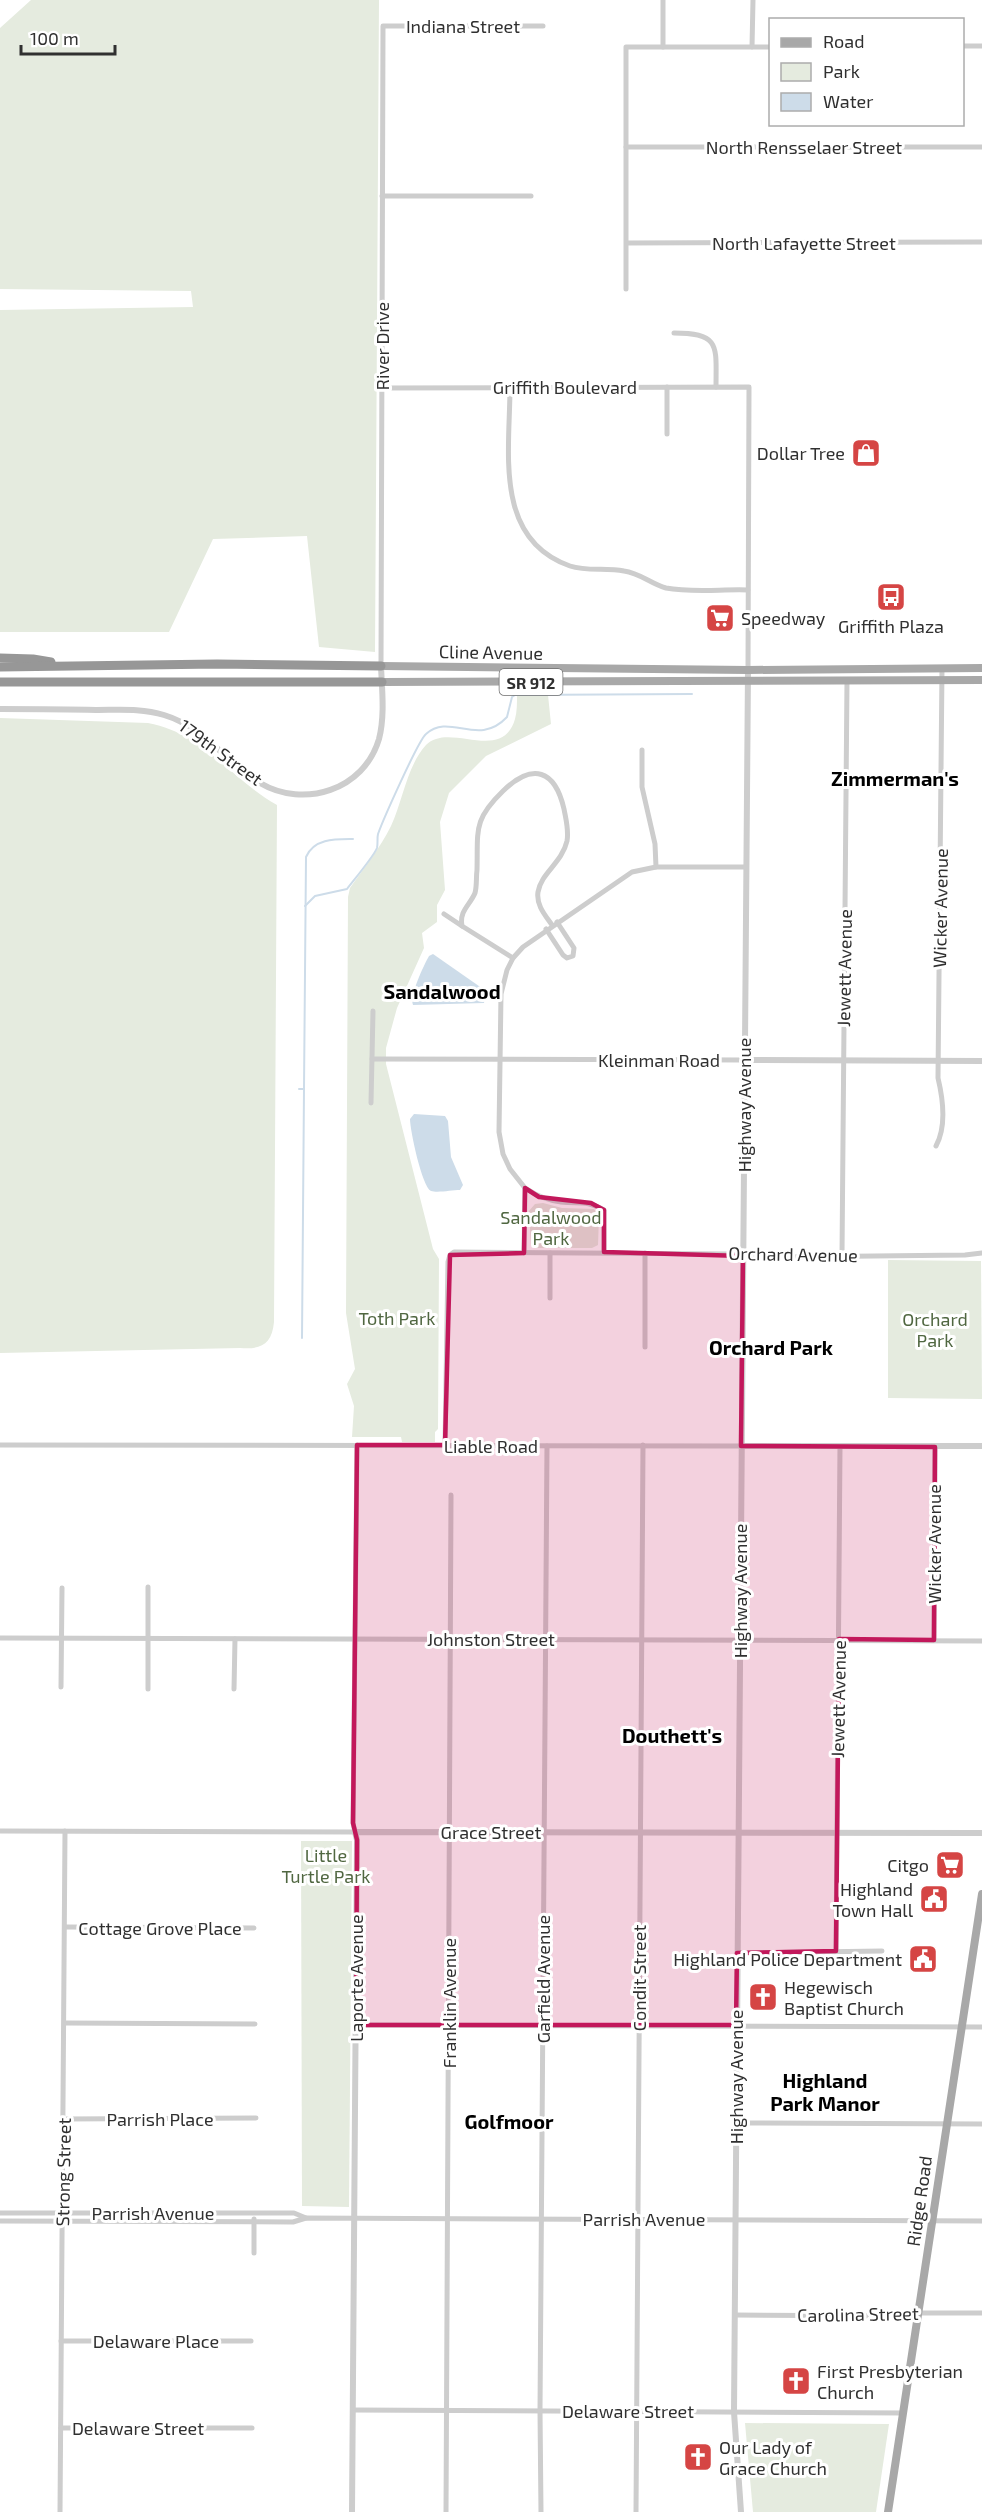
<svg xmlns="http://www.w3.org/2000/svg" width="982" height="2512" font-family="'Exo 2',sans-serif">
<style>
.green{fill:#e5ebdf}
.water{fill:#cddce9}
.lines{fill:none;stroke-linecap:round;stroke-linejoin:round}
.stream{stroke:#cddce9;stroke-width:2}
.minor{stroke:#cdcdcd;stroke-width:5}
.tertiary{stroke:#cdcdcd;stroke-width:6}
.primary{stroke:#a8a8a8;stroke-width:8}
.motorway{stroke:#979797;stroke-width:9}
.marked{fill:#c2185b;fill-opacity:0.2;stroke:#c2185b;stroke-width:4.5;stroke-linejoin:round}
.labels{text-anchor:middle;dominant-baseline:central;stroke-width:6;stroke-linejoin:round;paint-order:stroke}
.shield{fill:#fff;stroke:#6e6e6e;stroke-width:1.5}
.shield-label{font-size:16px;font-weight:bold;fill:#303030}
.street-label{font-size:18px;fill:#303030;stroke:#fff}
.poi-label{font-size:18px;fill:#303030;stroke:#fff;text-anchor:end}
.park-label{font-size:18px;fill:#506741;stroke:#fff}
.neighbourhood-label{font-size:20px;font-weight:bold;fill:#000;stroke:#fff}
</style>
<rect width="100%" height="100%" fill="#fff"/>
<g class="green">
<polygon points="31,0 379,0 375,652 319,647 307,536 213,539 169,632 0,632 0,310 193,307 191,291 0,289 0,28"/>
<path d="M548 695 551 724 486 756 449 793 440 822 445 890 437 905V922L422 933 424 948 397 1008 386 1048V1064L433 1249 439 1259 438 1429 435 1432V1442H402L401 1437H352L354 1406 347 1384 355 1369 346 1313 348 897 350 888C364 868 380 848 391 826 403 800 407 766 426 745 449 721 502 764 515 719 517 712 517 703 517 696Z"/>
<path d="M0 718 148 723C205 734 229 778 277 805L274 1322C272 1344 261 1350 240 1348L0 1353Z"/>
<polygon points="543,1203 562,1208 594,1209 599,1216 598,1245 592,1248 536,1248 531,1246 529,1211 535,1204"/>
<polygon points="888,1260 981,1261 982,1399 888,1398"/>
<polygon points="301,1841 352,1841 349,2207 302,2206"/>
<polygon points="745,2423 889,2424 876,2512 753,2512"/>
</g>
<g class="water">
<path d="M433 954 486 991 484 1003 413 1005C409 996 424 965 429 956Z"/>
<path d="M414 1114 445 1116 448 1121 451 1157 463 1185 460 1190C452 1190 438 1193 431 1191 422 1187 410 1130 410 1119Z"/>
</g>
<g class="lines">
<g class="stream">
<path d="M305 906 315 896 347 889C353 881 374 856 377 848 378 844 377 838 378 834 383 820 418 741 426 734 450 712 478 748 507 717L512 697 515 695 692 694"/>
<path d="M299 1089H304L306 857C314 838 336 839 353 839"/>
<polyline points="302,1338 304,1089"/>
</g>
<g class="minor">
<polyline points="962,46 982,46"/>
<polyline points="663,47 663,0"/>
<polyline points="752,47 753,0"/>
<polyline points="626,147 982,147"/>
<polyline points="382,196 531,196"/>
<polyline points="627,243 982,242"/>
<polyline points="626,289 626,47 770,47"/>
<path d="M674 333C721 333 716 346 716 387"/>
<path d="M510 387C510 451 493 539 570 566 588 572 606 567 624 571 640 573 651 584 666 588 692 593 722 589 748 590"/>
<polyline points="667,387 667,434"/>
<polyline points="382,388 749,387 748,670"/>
<polyline points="381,666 383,26 543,26"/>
<polyline points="642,750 642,787 655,844 656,867"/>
<polyline points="444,914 462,926"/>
<polyline points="546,929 563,955 567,958 573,956 574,948 557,922"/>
<path d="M513 958 462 926C459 911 470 905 475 893 477 886 476 877 477 870 478 830 473 820 503 791 533 762 555 770 564 809 566 820 569 830 567 841 562 863 541 873 538 892 536 905 545 915 552 925"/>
<polyline points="372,1059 744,1060"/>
<polyline points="371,1103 373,1011"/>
<path d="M936 1146C947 1126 943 1099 938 1078L942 668"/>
<path d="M525 1188C536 1195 548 1201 561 1202 581 1204 586 1200 604 1210V1252"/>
<polyline points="524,1253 525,1188 510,1169 503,1154 499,1132 501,994 507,970 513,958 523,947 632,872 656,867 746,867"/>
<polyline points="550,1253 550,1298"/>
<polyline points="645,1253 645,1347"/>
<polyline points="842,1255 847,680"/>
<polyline points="0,1445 741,1446"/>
<polyline points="445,1445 448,1262 450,1255 454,1252 732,1254 743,1256 783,1257 965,1255 982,1253"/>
<polyline points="148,1587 148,1689"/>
<polyline points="0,1638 982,1641"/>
<polyline points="934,1640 935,1447"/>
<polyline points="61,1687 62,1588"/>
<polyline points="234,1689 235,1639"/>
<polyline points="0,1831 355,1832 353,1823 357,1445"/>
<polyline points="66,1927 254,1928"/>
<polyline points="836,1951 840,1446"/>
<polyline points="737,1953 882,1951"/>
<polyline points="65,2023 255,2024"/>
<polyline points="356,2025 982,2027"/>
<polyline points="64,2119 256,2118"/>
<polyline points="736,2123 982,2124"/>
<polyline points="0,2213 294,2213 306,2218"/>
<polyline points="0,2221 293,2222 306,2218 982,2221"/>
<polyline points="254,2253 254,2219"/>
<polyline points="735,2315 906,2316 919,2313 982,2313"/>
<polyline points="61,2341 251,2341"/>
<polyline points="353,2410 903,2413"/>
<polyline points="61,2428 252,2428"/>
<polyline points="60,2512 65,1831"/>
<polyline points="446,2512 451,1495"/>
<polyline points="541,2512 540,2411 547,1446"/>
<polyline points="636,2512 643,1445"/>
</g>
<g class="tertiary">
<path d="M0 709C32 709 64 709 96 710 119 710 142 708 164 715 204 727 226 762 260 783 304 809 364 790 379 739 385 716 382 690 381 666"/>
<polyline points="744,1060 982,1061"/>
<polyline points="741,1446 982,1446"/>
<polyline points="352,2512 357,1840 355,1832 982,1833"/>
<polyline points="741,2512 734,2412 748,670"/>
</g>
<g class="primary">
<polyline points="381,666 748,670 982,668"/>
<polyline points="382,682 982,680"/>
<polyline points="888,2512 982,1894"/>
</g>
<g class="motorway">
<polyline points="0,658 33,659 51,662"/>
<polyline points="0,667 217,664 381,666"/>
<polyline points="0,682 382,682"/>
</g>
</g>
<path class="marked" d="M525 1188 539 1197 591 1203 604 1210V1252L743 1256 741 1446 935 1447 934 1640 839 1639 836 1951 737 1953 736 2025H356L357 1840 353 1823 357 1445H445L450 1255 524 1253Z"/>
<defs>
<g id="shop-square" transform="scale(1.5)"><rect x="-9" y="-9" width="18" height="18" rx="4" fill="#d54544" stroke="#fff"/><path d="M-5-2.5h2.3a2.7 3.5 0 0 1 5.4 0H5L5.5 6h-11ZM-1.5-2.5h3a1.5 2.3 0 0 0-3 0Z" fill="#fff"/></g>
<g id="bus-square" transform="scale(1.5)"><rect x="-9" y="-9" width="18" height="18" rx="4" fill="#d54544" stroke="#fff"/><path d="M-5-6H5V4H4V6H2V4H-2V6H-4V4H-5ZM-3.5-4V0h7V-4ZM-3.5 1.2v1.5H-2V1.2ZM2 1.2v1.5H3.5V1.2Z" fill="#fff"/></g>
<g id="supermarket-square" transform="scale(1.5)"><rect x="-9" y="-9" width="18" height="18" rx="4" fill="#d54544" stroke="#fff"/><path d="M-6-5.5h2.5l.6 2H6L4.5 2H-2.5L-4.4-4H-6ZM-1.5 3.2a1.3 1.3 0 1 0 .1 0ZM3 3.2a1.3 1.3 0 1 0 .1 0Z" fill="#fff"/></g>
<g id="civic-square" transform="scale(1.5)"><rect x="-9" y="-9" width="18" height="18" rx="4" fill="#d54544" stroke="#fff"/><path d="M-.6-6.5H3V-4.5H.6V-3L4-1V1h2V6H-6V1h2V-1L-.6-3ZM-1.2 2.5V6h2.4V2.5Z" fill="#fff"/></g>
<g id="church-square" transform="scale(1.5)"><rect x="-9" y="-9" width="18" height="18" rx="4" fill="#d54544" stroke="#fff"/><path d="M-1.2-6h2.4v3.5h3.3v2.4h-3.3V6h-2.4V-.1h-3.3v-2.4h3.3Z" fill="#fff"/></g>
</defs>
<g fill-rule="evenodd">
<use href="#shop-square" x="866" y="453"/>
<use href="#bus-square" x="891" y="597"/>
<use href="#supermarket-square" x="720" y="618"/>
<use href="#supermarket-square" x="950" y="1865"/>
<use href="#civic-square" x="934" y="1899"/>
<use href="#civic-square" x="923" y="1959"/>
<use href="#church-square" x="763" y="1997"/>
<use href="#church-square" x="796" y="2381"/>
<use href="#church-square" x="698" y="2457"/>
</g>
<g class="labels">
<rect class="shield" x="499.5" y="669" width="63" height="26" rx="4.5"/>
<g class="shield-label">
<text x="531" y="682">SR 912</text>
</g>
<g class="street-label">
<text x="463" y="26">Indiana Street</text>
<text x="804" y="147">North Rensselaer Street</text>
<text x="804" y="243">North Lafayette Street</text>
<text transform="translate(382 346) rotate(-90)">River Drive</text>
<text x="565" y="387">Griffith Boulevard</text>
<text transform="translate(491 652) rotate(1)">Cline Avenue</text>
<text transform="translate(221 752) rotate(36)">179th Street</text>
<text transform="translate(940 908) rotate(-89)">Wicker Avenue</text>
<text transform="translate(844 968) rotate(-89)">Jewett Avenue</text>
<text x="659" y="1060">Kleinman Road</text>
<text transform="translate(744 1105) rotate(-90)">Highway Avenue</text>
<text transform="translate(793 1254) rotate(1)">Orchard Avenue</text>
<text x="491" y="1446">Liable Road</text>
<text transform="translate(934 1544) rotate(-90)">Wicker Avenue</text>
<text transform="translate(740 1591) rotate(-90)">Highway Avenue</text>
<text x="491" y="1639">Johnston Street</text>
<text transform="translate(838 1699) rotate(-89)">Jewett Avenue</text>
<text x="491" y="1832">Grace Street</text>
<text x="160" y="1928">Cottage Grove Place</text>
<text transform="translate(356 1978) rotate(-90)">Laporte Avenue</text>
<text transform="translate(639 1978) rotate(-90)">Condit Street</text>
<text transform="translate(543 1979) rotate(-90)">Garfield Avenue</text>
<text transform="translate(449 2003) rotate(-90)">Franklin Avenue</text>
<text transform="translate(736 2077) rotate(-90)">Highway Avenue</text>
<text x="160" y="2119">Parrish Place</text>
<text transform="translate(63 2172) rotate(-89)">Strong Street</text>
<text transform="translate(919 2201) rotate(-82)">Ridge Road</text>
<text x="153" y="2213">Parrish Avenue</text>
<text x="644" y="2219">Parrish Avenue</text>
<text transform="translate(858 2314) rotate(-1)">Carolina Street</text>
<text x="156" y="2341">Delaware Place</text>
<text x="628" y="2411">Delaware Street</text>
<text x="138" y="2428">Delaware Street</text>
</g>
<g class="poi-label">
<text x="845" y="453">Dollar Tree</text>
<text x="741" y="618" text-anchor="start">Speedway</text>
<text x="891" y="626" text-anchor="middle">Griffith Plaza</text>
<text x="929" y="1865">Citgo</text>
<text x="913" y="1889">Highland<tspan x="913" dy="21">Town Hall</tspan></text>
<text x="902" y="1959">Highland Police Department</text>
<text x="784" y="1987" text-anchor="start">Hegewisch<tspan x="784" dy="21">Baptist Church</tspan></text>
<text x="817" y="2371" text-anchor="start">First Presbyterian<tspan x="817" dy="21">Church</tspan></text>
<text x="719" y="2447" text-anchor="start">Our Lady of<tspan x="719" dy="21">Grace Church</tspan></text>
</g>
<g class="park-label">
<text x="551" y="1217">Sandalwood<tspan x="551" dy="21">Park</tspan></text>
<text x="397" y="1318">Toth Park</text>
<text x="935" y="1319">Orchard<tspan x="935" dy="21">Park</tspan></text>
<text x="326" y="1855">Little<tspan x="326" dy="21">Turtle Park</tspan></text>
</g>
<g class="neighbourhood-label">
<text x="895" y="778">Zimmerman's</text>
<text x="442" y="991">Sandalwood</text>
<text x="771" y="1347">Orchard Park</text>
<text x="672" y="1735">Douthett's</text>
<text x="825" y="2080">Highland<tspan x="825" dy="23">Park Manor</tspan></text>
<text x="509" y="2121">Golfmoor</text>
</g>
</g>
<rect x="769" y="18" width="195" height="108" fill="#ffffff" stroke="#acacac" stroke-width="1.5"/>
<rect x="781" y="38" width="30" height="9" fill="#a8a8a8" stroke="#acacac" stroke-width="1.5"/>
<text x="823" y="48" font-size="18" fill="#303030">Road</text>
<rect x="781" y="63" width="30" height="18" fill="#e5ebdf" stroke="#acacac" stroke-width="1.5"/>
<text x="823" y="78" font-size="18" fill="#303030">Park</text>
<rect x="781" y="93" width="30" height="18" fill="#cddce9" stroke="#acacac" stroke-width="1.5"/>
<text x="823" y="108" font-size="18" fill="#303030">Water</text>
<path d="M21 45v9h94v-9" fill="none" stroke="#303030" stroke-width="3"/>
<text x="30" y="45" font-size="18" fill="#303030" stroke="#ffffff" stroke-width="4.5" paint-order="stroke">100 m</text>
</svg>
